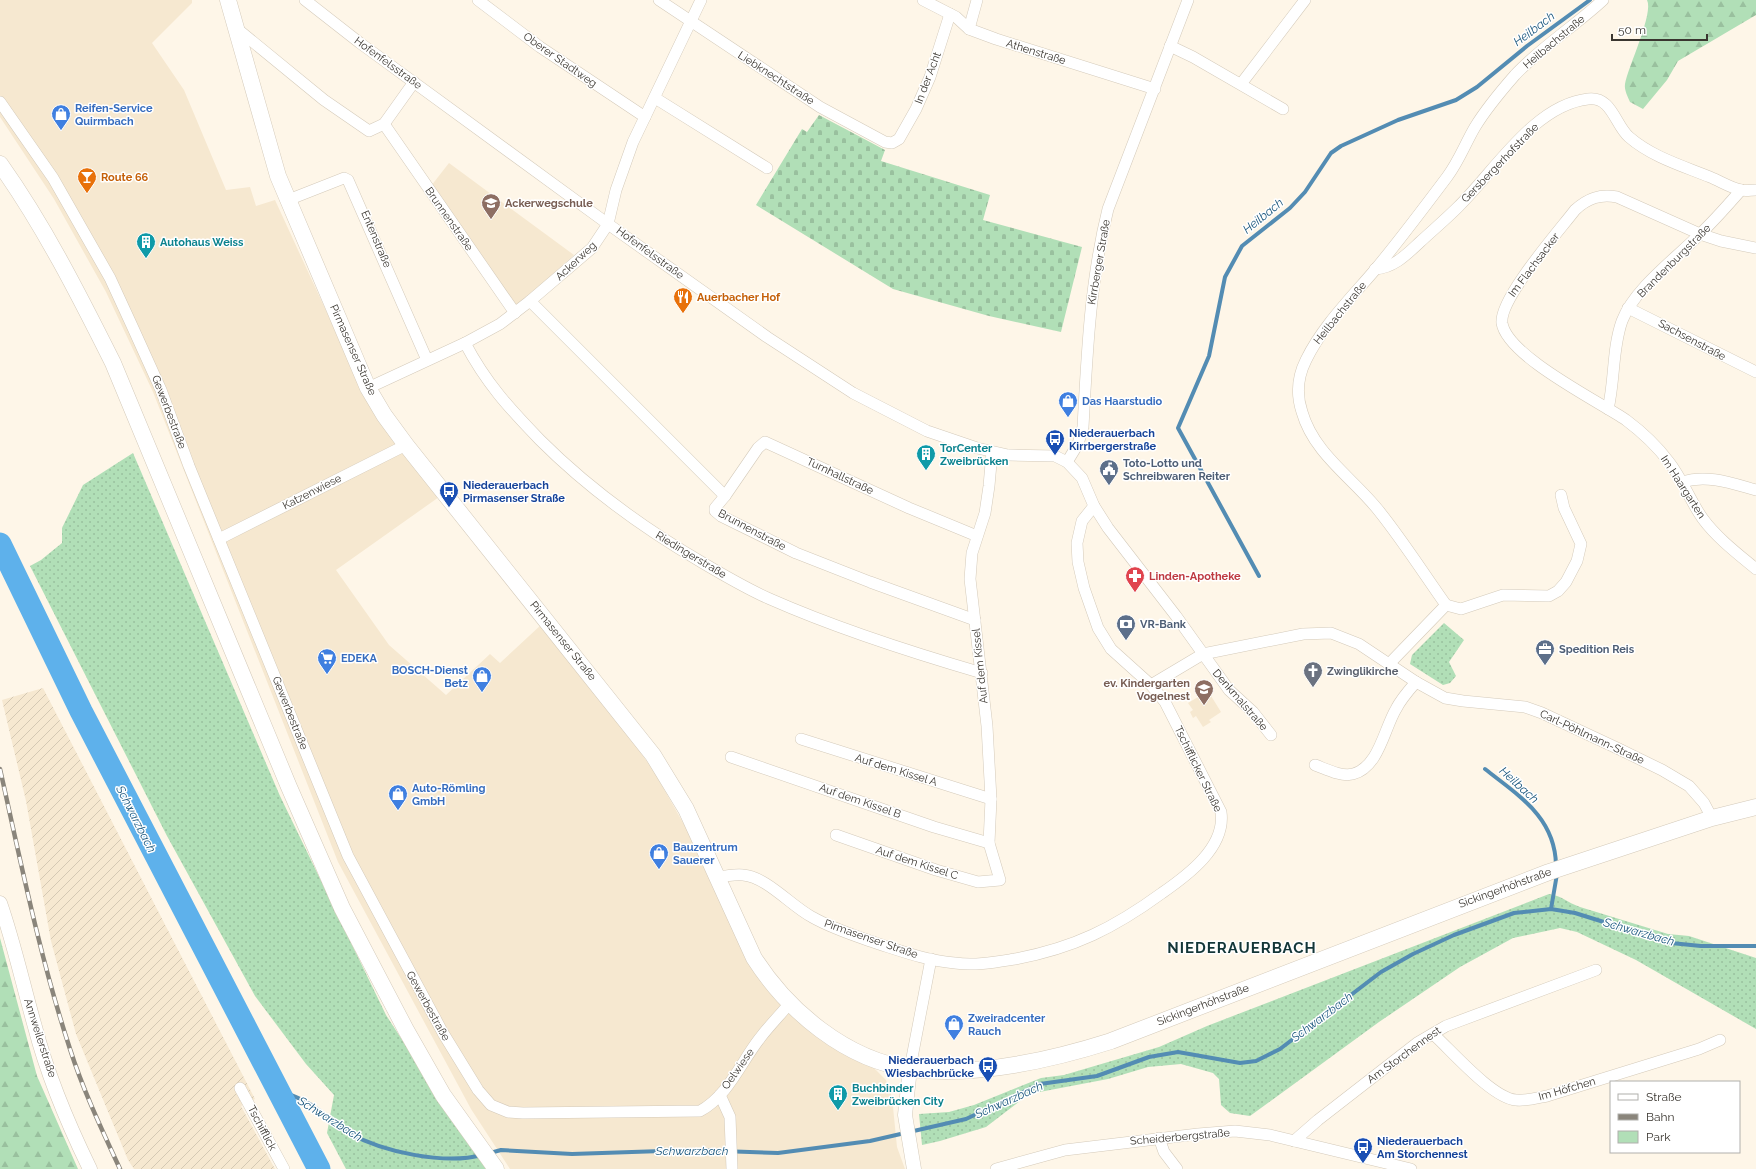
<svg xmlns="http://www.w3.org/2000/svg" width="1756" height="1169" font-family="Raleway,sans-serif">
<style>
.built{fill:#f6e8d0}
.industrial{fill:url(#industrial-furrows)}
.green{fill:url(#green-dots)}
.forest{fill:url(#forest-firs)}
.cemetery{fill:url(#cemetery-stones)}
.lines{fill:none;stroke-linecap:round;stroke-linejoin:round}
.stream{stroke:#538cb3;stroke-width:4}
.river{stroke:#5eb1eb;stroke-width:23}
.minor-casing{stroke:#d4caba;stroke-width:12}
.tertiary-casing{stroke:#d4caba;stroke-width:15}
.secondary-casing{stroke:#d4caba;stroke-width:17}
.minor{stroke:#fff;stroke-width:11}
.tertiary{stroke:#fff;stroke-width:14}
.secondary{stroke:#fff;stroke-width:16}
.rail-casing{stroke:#8a857b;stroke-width:4.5}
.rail{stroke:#fff;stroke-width:3;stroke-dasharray:9;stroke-linecap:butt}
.labels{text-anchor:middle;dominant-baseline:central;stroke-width:3;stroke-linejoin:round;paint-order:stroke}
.street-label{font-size:11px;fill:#3a3630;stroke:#fff}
.shop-label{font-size:11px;font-weight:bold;fill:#366cbe;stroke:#fff;text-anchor:start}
.food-label{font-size:11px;font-weight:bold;fill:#c56008;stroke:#fff;text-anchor:start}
.education-label{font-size:11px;font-weight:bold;fill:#785e54;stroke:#fff;text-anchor:start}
.culture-label{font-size:11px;font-weight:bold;fill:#0d838f;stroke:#fff;text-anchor:start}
.transit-label{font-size:11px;font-weight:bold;fill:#164399;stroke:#fff;text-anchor:start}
.service-label{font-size:11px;font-weight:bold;fill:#4e5e75;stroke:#fff;text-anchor:start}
.health-label{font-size:11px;font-weight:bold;fill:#be3a42;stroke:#fff;text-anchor:start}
.worship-label{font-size:11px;font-weight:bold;fill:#5b616d;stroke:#fff;text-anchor:start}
.water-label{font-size:12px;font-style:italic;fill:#19567d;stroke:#fff}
.district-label{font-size:15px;font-weight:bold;letter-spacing:1px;fill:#133638;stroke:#fff}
</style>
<defs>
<pattern id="industrial-furrows" width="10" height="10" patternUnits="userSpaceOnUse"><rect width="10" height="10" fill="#f6e8d0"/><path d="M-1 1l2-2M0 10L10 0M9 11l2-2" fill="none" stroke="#d4c8b3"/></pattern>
<pattern id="green-dots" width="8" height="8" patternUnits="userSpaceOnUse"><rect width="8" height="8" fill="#b1dfb7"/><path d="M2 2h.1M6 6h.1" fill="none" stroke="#99c09e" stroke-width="1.8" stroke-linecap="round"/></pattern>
<pattern id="forest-firs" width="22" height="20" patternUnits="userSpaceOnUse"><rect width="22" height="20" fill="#b1dfb7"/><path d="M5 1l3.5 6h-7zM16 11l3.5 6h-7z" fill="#99c09e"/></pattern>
<pattern id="cemetery-stones" width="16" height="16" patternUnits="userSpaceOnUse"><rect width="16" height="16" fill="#b1dfb7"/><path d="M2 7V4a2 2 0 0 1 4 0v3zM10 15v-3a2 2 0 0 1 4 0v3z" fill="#99c09e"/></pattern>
</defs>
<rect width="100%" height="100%" fill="#fef6e8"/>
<g class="built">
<polygon points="0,0 192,0 192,3 152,43 184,90 226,190 250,187 256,206 275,200 363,391 383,427 439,497 336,570 389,645 446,695 490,654 500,663 542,624 613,714 653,770 686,828 763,983 775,999 803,1026 836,1048 874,1068 886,1080 892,1097 897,1147 905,1169 510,1169 471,1109 338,862 153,392 106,292 54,199 0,117"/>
<polygon points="449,163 574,255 516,307 431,186"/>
<polygon points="1208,691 1221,712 1209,720 1211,722 1203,727 1196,716 1193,718 1190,712 1193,710 1188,703"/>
</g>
<polygon class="industrial" points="43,688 255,1099 241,1106 275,1169 134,1169 128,1160 76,1034 51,941 26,801 2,700"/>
<g class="green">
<polygon points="133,453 280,796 386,1015 486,1169 346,1169 327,1133 334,1095 306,1064 255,996 167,836 30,566 41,560 62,543 62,528 83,485"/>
<polygon points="1444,623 1464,640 1449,662 1456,676 1450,683 1443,685 1410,664 1412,655"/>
<path d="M1549 894C1563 896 1566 902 1580 907L1668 934 1689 936 1756 958V1029L1636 960 1577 932 1560 928 1513 938 1460 967 1379 1022 1250 1116 1230 1113 1221 1105 1219 1079 1213 1073 1181 1064 1148 1067 1108 1079 1029 1094 986 1127 940 1141 922 1145 919 1114 949 1112 974 1105 1041 1078 1064 1075 1159 1047 1207 1026Z"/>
</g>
<g class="forest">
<path d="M1647 0H1756V15L1678 61 1667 80 1643 109 1630 102C1628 97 1624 90 1625 84 1628 67 1654 13 1647 0Z"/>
<polygon points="0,938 37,1076 78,1169 0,1169"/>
</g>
<polygon class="cemetery" points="819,115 885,150 881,161 990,195 983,220 1082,247 1061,332 989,316 893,289 756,205 802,129 807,132"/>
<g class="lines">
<g class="stream">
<polyline points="1259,576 1178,428 1209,356 1225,277 1242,246 1290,208 1305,192 1331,153 1341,146 1398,120 1456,100 1477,87 1527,46 1590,0"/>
<path d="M1485 769C1519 796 1555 817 1556 865"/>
<polyline points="1551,909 1557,874"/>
<path d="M279 1090C293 1096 306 1100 317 1109 328 1116 338 1126 349 1133 383 1152 444 1165 482 1155"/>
<polyline points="490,1153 501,1150 572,1154 692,1150 778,1153 870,1141 966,1119 1040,1084 1097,1076 1149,1057 1178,1052 1240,1063 1256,1061 1280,1049 1381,972 1413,954 1454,935 1514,913 1551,909 1575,913 1671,943 1701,946 1756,946"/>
</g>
<polyline class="river" points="0,544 81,711 319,1169"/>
<g class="minor-casing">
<g id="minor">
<polyline points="305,0 360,43 608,224 767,337 853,393 927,431 977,448 1008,455 1055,456 1067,462 1082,478 1094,506 1108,528 1176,616 1229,690 1253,712 1271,735"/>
<polyline points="478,0 540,47 645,117"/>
<polyline points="659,0 820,107 885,142 892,143 899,139 916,109 930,77 950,14"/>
<polyline points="923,0 956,17 969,29 996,39 1155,89"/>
<polyline points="236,28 324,100 369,131 384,124 414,82"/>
<polyline points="969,29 977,0"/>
<polyline points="1170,46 1193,57 1283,109"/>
<polyline points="1241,84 1305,0"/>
<polyline points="655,98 767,168"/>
<path d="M0 102 53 178 110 278 133 328 161 390 189 466 348 856 443 1033 478 1090 491 1105 508 1112 523 1113 700 1111C728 1096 741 1062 760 1038 769 1026 780 1015 790 1003"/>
<polyline points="384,124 515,313"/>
<polyline points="288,200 344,178 348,180 427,360"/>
<path d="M1756 248 1721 241 1700 234 1617 197C1600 194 1588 198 1575 210 1559 231 1499 299 1502 323 1507 356 1598 401 1626 420 1642 432 1657 446 1669 462 1683 480 1690 501 1703 519 1717 538 1738 554 1756 569"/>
<path d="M1375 269C1394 268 1407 254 1420 242 1433 230 1446 219 1458 207 1494 172 1534 105 1588 99 1612 96 1615 125 1629 137 1652 157 1683 166 1710 177 1720 181 1731 188 1741 190 1745 191 1751 190 1756 190"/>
<polyline points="530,301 725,496"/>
<polyline points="1628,308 1756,372"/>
<path d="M465 343C486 383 509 408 540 440 589 489 643 528 703 563 725 576 747 589 770 599 838 629 910 652 982 673"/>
<polyline points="368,388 465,343 500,324 530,301 592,248 608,224 616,190 633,142 701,0"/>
<path d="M1608 409C1615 380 1612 349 1622 321 1634 289 1675 259 1699 235 1714 221 1727 206 1741 190"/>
<path d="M1067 462 1078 444 1083 427C1087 354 1090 281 1108 209L1188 0"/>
<path d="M1682 482C1707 474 1731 483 1756 490"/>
<polyline points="219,539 406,445"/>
<path d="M1446 605C1424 574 1403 541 1379 511 1353 478 1314 454 1302 412 1296 394 1298 376 1306 360 1322 327 1350 299 1374 271 1399 241 1423 209 1447 177 1459 161 1465 144 1475 127 1486 109 1501 91 1515 75 1541 47 1575 26 1603 0"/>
<polyline points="1446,605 1461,609 1503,595 1549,596 1558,591 1566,582 1577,561 1581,544 1564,508 1561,495"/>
<polyline points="975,620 870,582 796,553 721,516 715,511 715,508 725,496 758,448 765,442 909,508 977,536"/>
<polyline points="1389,664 1446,605"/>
<polyline points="1151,685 1203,654 1303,634 1331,633 1359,644 1416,682 1445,698 1463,701 1525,707 1542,713 1619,749 1662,770 1689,786 1704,803 1712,818"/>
<polyline points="801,739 991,799"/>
<polyline points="731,757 934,827 989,843"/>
<path d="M1315 765C1326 769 1341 777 1353 774 1379 767 1384 729 1396 709 1401 699 1409 690 1416 682"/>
<polyline points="836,835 936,870 978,882 1000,880 989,843 991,799 987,726 970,579 972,553 985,513 989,486 992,452"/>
<path d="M716 878C725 876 734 874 743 875 767 877 791 906 812 917 833 929 856 936 879 944 904 952 929 961 955 963 975 966 996 962 1015 959 1074 948 1114 928 1162 893 1188 875 1226 847 1221 812L1165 702 1151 685 1111 649 1098 628 1084 588 1078 562 1077 543 1082 521 1094 506"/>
<path d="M1433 1034C1452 1051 1492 1098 1516 1100 1527 1101 1537 1098 1547 1096L1699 1049 1720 1040"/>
<polyline points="910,1068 931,959"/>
<polyline points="240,1088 284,1169"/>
<polyline points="720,1095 730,1117 732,1169"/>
<polyline points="1159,1138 1164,1152 1177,1169"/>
<polyline points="1294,1141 1318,1120 1417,1043 1446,1026 1596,970"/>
<polyline points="996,1169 1065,1150 1198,1134 1235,1131 1270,1135 1411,1169"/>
</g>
</g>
<g class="tertiary-casing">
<g id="tertiary">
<path d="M0 903C14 943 23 985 35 1027 47 1073 69 1126 90 1169"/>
<polyline points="910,1068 905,1115 914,1169"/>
</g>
</g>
<g class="secondary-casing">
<g id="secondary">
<path d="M228 0 278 176 368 388 384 415 406 445 653 755 686 809 754 958C788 1011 846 1060 911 1069 977 1077 1048 1061 1111 1041L1549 872 1712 818 1756 807"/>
<path d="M0 164C44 226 79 295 113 363L289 787 342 908 406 1030 443 1095 496 1169"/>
</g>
</g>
<use href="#minor" class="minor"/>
<use href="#tertiary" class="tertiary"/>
<use href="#secondary" class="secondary"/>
<g class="rail-casing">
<path id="rail" d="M0 769C21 863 40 958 70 1049 83 1090 102 1130 120 1169"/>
</g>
<use href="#rail" class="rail"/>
</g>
<defs>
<g id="shop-pin" transform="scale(1)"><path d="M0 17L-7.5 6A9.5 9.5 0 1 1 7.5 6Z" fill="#3f7fe0" stroke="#fff"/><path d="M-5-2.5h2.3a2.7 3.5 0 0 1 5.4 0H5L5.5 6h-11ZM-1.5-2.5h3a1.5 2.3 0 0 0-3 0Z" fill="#fff"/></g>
<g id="bar-pin" transform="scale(1)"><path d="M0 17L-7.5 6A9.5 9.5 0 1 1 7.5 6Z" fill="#e8710a" stroke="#fff"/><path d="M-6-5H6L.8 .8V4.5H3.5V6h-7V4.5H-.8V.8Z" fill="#fff"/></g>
<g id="school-pin" transform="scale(1)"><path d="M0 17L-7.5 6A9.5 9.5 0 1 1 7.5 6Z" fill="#8d6e63" stroke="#fff"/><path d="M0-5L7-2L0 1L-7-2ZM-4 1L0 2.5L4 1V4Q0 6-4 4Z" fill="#fff"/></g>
<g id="building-pin" transform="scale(1)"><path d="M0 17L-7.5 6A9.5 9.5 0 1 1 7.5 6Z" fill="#0f9aa8" stroke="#fff"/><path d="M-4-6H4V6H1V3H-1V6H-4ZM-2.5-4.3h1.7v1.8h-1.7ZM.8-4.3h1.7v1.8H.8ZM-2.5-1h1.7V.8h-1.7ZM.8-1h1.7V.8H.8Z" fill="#fff"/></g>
<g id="restaurant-pin" transform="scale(1)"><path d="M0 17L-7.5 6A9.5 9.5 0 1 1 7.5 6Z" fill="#e8710a" stroke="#fff"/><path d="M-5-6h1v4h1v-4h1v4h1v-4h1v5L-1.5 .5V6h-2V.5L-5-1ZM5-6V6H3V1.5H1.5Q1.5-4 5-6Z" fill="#fff"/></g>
<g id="bus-pin" transform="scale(1)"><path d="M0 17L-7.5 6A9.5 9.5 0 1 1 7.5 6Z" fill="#1a4fb4" stroke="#fff"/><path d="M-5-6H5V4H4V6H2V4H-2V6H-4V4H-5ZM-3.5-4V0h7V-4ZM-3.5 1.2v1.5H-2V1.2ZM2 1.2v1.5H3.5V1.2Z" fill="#fff"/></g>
<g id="civic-pin" transform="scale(1)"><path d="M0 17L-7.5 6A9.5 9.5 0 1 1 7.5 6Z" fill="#5c6f8a" stroke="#fff"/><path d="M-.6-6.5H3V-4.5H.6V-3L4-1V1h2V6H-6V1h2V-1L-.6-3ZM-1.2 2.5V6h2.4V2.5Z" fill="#fff"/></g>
<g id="pharmacy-pin" transform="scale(1)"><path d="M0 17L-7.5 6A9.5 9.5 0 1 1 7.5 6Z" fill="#e0444e" stroke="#fff"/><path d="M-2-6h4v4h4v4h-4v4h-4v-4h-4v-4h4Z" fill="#fff"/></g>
<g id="bank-pin" transform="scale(1)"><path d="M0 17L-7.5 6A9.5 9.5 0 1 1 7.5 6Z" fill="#5c6f8a" stroke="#fff"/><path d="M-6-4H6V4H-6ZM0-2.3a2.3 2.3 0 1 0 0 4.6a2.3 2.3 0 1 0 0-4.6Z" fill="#fff"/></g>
<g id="office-pin" transform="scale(1)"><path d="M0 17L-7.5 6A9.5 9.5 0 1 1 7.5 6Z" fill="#5c6f8a" stroke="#fff"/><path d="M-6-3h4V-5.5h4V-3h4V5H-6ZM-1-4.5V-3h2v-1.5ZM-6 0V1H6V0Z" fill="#fff"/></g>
<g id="supermarket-pin" transform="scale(1)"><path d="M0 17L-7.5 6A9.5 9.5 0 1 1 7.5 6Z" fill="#3f7fe0" stroke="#fff"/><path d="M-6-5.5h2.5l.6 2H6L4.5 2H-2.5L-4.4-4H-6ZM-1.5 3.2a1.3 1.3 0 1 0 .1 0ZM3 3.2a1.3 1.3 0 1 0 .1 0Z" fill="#fff"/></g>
<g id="church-pin" transform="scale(1)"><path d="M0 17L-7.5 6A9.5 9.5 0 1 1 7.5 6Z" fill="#6b7280" stroke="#fff"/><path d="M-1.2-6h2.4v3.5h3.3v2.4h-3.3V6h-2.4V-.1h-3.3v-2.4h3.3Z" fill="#fff"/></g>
</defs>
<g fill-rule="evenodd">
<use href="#shop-pin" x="61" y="114"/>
<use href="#bar-pin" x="87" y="177"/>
<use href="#school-pin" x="491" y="203"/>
<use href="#building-pin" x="146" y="242"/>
<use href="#restaurant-pin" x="683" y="297"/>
<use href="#shop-pin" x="1068" y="401"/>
<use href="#bus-pin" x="1055" y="439"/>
<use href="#building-pin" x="926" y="454"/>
<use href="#civic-pin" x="1109" y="469"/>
<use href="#bus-pin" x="449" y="491"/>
<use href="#pharmacy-pin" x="1135" y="576"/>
<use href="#bank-pin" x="1126" y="624"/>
<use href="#office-pin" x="1545" y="649"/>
<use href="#supermarket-pin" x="327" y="658"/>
<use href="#church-pin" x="1313" y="671"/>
<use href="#shop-pin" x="482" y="676"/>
<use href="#school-pin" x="1204" y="689"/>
<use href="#shop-pin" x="398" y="794"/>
<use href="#shop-pin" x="659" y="853"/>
<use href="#shop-pin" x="954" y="1024"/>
<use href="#bus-pin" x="988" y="1066"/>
<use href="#building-pin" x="838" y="1094"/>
<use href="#bus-pin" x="1363" y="1147"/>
</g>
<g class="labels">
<g class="street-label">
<text transform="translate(1554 42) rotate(-40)">Heilbachstraße</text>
<text transform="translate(1036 52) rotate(17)">Athenstraße</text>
<text transform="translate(560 60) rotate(35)">Oberer Stadtweg</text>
<text transform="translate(388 63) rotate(36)">Hofenfelsstraße</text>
<text transform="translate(776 78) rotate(33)">Liebknechtstraße</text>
<text transform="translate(928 78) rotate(-69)">In der Acht</text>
<text transform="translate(1500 163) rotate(-46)">Gersbergerhofstraße</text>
<text transform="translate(449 219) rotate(55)">Brunnenstraße</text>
<text transform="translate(376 239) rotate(67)">Entenstraße</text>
<text transform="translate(650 253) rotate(36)">Hofenfelsstraße</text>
<text transform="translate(576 261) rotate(-43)">Ackerweg</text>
<text transform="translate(1674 261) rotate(-45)">Brandenburgstraße</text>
<text transform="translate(1099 262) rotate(-80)">Kirrberger Straße</text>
<text transform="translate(1534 265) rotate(-53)">Im Flachsacker</text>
<text transform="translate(1340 313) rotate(-51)">Heilbachstraße</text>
<text transform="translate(1692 340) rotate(28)">Sachsenstraße</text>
<text transform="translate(353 350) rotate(66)">Pirmasenser Straße</text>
<text transform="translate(169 412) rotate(69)">Gewerbestraße</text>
<text transform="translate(840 476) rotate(25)">Turnhallstraße</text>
<text transform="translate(1683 487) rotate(57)">Im Haargarten</text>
<text transform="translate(312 492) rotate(-27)">Katzenwiese</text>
<text transform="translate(752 530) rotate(28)">Brunnenstraße</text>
<text transform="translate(691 555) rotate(31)">Riedingerstraße</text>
<text transform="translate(563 641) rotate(51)">Pirmasenser Straße</text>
<text transform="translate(980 666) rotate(-96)">Auf dem Kissel</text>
<text transform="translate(1240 700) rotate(49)">Denkmalstraße</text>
<text transform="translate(290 713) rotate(68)">Gewerbestraße</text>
<text transform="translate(1592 737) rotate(25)">Carl-Pöhlmann-Straße</text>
<text transform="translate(1198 769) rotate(64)">Tschifflicker Straße</text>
<text transform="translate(896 770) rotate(17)">Auf dem Kissel A</text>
<text transform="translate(860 801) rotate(19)">Auf dem Kissel B</text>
<text transform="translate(917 863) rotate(18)">Auf dem Kissel C</text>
<text transform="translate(1505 888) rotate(-20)">Sickingerhöhstraße</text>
<text transform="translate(871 939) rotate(19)">Pirmasenser Straße</text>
<text transform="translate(1203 1005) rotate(-21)">Sickingerhöhstraße</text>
<text transform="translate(428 1006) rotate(61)">Gewerbestraße</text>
<text transform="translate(40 1038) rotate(72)">Annweilerstraße</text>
<text transform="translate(1404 1055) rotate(-36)">Am Storchennest</text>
<text transform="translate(738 1069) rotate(-55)">Oelwiese</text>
<text transform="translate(1567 1089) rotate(-16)">Im Höfchen</text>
<text transform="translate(262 1128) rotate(62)">Tschifflick</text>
<text transform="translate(1180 1137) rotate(-5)">Scheiderbergstraße</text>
</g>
<g class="shop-label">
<text x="75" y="108">Reifen-Service<tspan x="75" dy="13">Quirmbach</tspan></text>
<text x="1082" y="401">Das Haarstudio</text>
<text x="341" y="658">EDEKA</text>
<text x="468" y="670" text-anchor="end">BOSCH-Dienst<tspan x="468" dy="13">Betz</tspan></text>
<text x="412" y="788">Auto-Römling<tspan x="412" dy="13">GmbH</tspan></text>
<text x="673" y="847">Bauzentrum<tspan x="673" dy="13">Sauerer</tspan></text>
<text x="968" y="1018">Zweiradcenter<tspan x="968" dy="13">Rauch</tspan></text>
</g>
<g class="food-label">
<text x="101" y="177">Route 66</text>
<text x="697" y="297">Auerbacher Hof</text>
</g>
<g class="education-label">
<text x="505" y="203">Ackerwegschule</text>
<text x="1190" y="683" text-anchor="end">ev. Kindergarten<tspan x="1190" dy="13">Vogelnest</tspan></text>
</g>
<g class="culture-label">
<text x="160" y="242">Autohaus Weiss</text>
<text x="940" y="448">TorCenter<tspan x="940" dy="13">Zweibrücken</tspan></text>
<text x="852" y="1088">Buchbinder<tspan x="852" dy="13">Zweibrücken City</tspan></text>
</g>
<g class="transit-label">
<text x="1069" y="433">Niederauerbach<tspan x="1069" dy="13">Kirrbergerstraße</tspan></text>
<text x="463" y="485">Niederauerbach<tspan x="463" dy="13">Pirmasenser Straße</tspan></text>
<text x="974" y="1060" text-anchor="end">Niederauerbach<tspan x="974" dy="13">Wiesbachbrücke</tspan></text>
<text x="1377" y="1141">Niederauerbach<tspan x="1377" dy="13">Am Storchennest</tspan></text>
</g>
<g class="service-label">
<text x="1123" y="463">Toto-Lotto und<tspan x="1123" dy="13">Schreibwaren Reiter</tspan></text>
<text x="1140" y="624">VR-Bank</text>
<text x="1559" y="649">Spedition Reis</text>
</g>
<g class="health-label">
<text x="1149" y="576">Linden-Apotheke</text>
</g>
<g class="worship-label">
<text x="1327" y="671">Zwinglikirche</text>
</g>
<g class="water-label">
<text transform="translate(1534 29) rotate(-37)">Heilbach</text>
<text transform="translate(1263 216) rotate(-39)">Heilbach</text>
<text transform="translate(1519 785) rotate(42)">Heilbach</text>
<text transform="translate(136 819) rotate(63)">Schwarzbach</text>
<text transform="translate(1639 932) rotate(16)">Schwarzbach</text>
<text transform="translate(1322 1017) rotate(-37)">Schwarzbach</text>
<text transform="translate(1009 1100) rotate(-24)">Schwarzbach</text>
<text transform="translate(330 1119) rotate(32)">Schwarzbach</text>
<text x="692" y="1151">Schwarzbach</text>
</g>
<g class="district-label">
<text x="1242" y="948">NIEDERAUERBACH</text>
</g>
</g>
<rect x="1610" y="1081" width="130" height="72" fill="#ffffff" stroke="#b0afac"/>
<rect x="1618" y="1094" width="20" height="6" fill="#ffffff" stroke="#b0afac"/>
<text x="1646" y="1101" font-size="12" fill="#3a3630">Straße</text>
<rect x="1618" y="1114" width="20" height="6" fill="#8a857b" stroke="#b0afac"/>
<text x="1646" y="1121" font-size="12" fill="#3a3630">Bahn</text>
<rect x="1618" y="1131" width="20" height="12" fill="#b1dfb7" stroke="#b0afac"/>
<text x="1646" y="1141" font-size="12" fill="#3a3630">Park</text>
<path d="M1612 34v6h95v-6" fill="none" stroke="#3a3630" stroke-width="2"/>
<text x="1618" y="34" font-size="12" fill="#3a3630" stroke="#ffffff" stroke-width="3" paint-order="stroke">50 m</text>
</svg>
